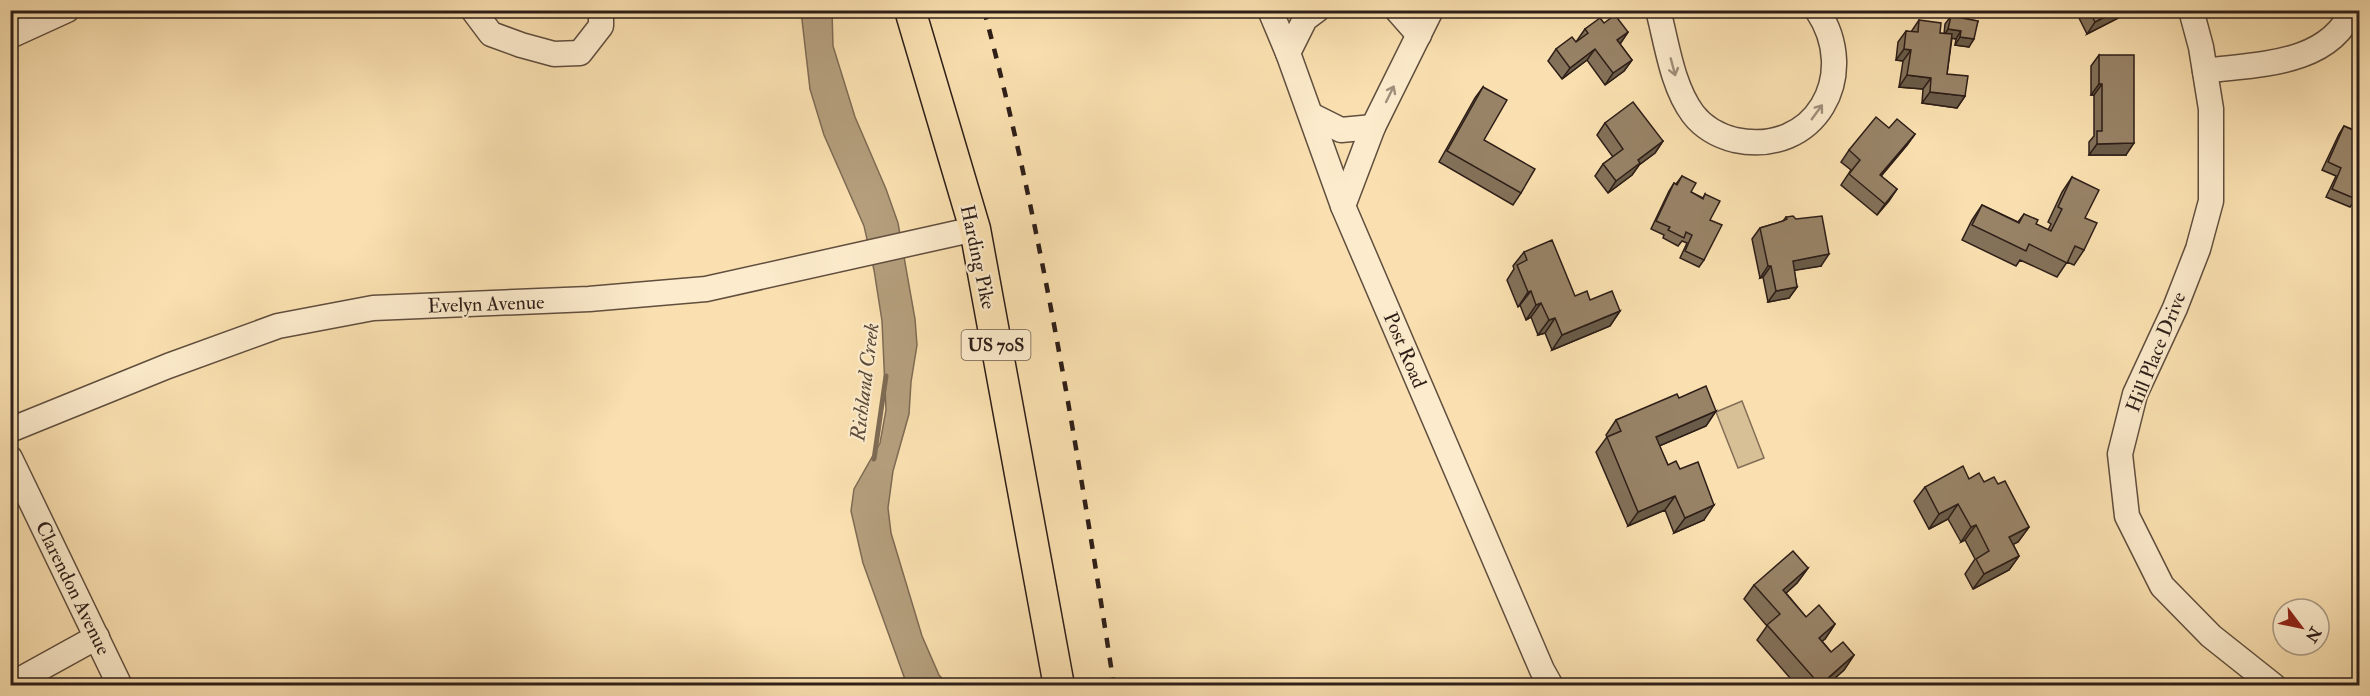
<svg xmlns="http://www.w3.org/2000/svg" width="2370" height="696" font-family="'IM FELL Double Pica',serif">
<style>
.green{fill:#d7bf96;stroke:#826e57;stroke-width:1.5}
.water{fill:#b49e7c;stroke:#7e6b54;stroke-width:1.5}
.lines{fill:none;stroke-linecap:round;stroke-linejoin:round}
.stream{stroke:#7e6b54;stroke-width:5}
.minor-casing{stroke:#604e3e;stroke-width:27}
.major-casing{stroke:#2d1e18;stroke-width:33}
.minor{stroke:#fcebcc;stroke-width:24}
.major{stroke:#fae0b0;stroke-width:30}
.rail{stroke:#2d1e18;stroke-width:4.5;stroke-dasharray:10 10;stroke-linecap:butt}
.wall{fill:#837159;stroke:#2d1e18;stroke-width:1.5}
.shaded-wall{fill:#6a5c48;stroke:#2d1e18;stroke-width:1.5}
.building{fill:#988367;stroke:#2d1e18;stroke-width:1.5}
.oneway{stroke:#9f8f7b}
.labels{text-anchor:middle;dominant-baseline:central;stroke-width:4.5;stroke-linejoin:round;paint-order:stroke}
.shield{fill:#fcebcc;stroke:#6b5c4e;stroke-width:1.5}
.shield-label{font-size:18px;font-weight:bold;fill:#2d1e18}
.street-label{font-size:20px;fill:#2d1e18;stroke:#fcebcc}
.water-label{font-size:21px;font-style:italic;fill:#5c4b3b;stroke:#fcebcc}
</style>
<rect width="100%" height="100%" fill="#fae0b0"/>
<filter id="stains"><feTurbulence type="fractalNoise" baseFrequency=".00333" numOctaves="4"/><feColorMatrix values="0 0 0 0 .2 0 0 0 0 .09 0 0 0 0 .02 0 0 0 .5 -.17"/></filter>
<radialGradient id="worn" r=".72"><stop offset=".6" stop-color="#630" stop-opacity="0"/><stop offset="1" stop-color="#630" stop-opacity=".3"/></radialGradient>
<polygon class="green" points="1742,401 1764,458 1738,468 1716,412"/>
<polygon class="water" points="801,11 832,11 833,46 855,117 886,189 898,223 915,319 917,345 911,382 909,414 893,471 888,508 891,533 922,636 939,675 948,685 907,685 863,563 851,511 854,489 880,443 886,410 882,321 874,270 864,226 824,135 810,89"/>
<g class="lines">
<polyline class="stream" points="874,459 886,376"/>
<g class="minor-casing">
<g id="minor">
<polyline points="473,10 491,34 521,45 554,54 580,53 601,26 601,10"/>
<polyline points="1270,10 1288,53 1343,206 1542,670 1551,686"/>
<polyline points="1397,10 1419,35"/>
<path d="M1658 10C1667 44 1672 86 1693 114 1703 127 1719 136 1735 140 1815 157 1861 75 1817 10"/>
<polyline points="2191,10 2201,47 2211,109 2211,201 2198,249 2175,308 2135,394 2120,454 2127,516 2162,586 2211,636 2274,686"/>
<polyline points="10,36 67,10"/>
<polyline points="1288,53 1305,19 1317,10"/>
<path d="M2205 71C2255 64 2329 66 2352 10"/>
<polyline points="1311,115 1341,130 1373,127"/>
<polyline points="1343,206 1373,127 1431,10"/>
<polyline points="10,430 168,366 278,326 373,308 589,299 706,289 975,229"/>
<polyline points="10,458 120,686"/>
<polyline points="10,685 97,637"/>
</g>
</g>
<g class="major-casing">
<polyline id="major" points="910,10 975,229 1059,686"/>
</g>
<use href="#minor" class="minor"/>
<use href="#major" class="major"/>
<path class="rail" d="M984 10C1043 232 1079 459 1114 686"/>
</g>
<g class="wall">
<polygon points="2075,10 2129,10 2128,13 2087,34"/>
<polygon points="1951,16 1978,21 1969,47 1955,45 1956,39 1952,38 1947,74 1965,96 1957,108 1922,103 1923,89 1899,87 1903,61 1896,60 1898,42 1906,31 1911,32 1919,20 1940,33 1944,34 1945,24"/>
<polygon points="1604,23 1628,32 1620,44 1632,60 1624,71 1605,85 1587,60 1562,79 1548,61 1556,49 1576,42 1585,29"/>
<polygon points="2099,55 2126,155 2089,155 2089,142 2094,136 2094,95 2091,95 2091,66"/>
<polygon points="1483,87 1484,140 1521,193 1513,205 1439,162 1475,98"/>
<polygon points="2360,119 2360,192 2356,199 2350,207 2326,197 2336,176 2322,170 2339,134 2344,126 2354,130"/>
<polygon points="1605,123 1663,141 1655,153 1639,165 1632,175 1608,193 1595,176 1603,164 1613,157 1597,135"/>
<polygon points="1889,128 1915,134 1907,145 1881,176 1897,189 1877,215 1841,185 1851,170 1841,162 1849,150"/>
<polygon points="1682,176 1691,192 1703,198 1705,194 1710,220 1704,260 1699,267 1680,258 1687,243 1682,241 1678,246 1663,238 1664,235 1651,229 1669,191 1674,183 1676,184"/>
<polygon points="2072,177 2085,218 2084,250 2074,265 2067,262 2057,277 2020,260 2016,266 1962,240 1972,220 1982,205 2018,222 2024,214 2036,224 2048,230 2051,224 2048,222 2062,192"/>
<polygon points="1786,217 1821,266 1794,270 1797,287 1789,298 1768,302 1763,277 1760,278 1752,239 1760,228 1783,221"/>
<polygon points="1524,252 1575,296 1590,300 1620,311 1610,326 1552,350 1545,333 1538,335 1531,317 1526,320 1520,305 1518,307 1507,280 1514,269 1513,266"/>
<polygon points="1679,398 1716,411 1706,426 1659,446 1668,465 1704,520 1674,533 1665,510 1628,526 1596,452 1607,437 1606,435 1616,420"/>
<polygon points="1969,479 1998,484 2029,527 2018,542 2013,544 2019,556 2009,570 1973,589 1965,574 1975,559 1965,540 1961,542 1948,519 1929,529 1914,501 1925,487"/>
<polygon points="1808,568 1797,583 1786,593 1806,617 1835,624 1825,639 1822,641 1831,652 1854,655 1844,670 1826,686 1797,686 1757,640 1767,626 1744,599 1754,585"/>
</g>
<g class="shaded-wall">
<polygon points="2118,10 2129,10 2128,13 2087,34 2095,22"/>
<polygon points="1948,29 1961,31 1956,39 1943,37"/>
<polygon points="1628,32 1620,44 1617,40"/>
<polygon points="1960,37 1974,39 1969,47 1955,45"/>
<polygon points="1595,49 1587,60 1562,79 1570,68"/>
<polygon points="1904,49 1911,50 1903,61 1896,60"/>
<polygon points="1632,60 1624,71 1605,85 1613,73"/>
<polygon points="1907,75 1931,78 1923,89 1899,87"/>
<polygon points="2099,84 2102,84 2094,95 2091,95"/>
<polygon points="1930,92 1965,96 1957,108 1922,103"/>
<polygon points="1915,134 1907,145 1872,187 1880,175"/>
<polygon points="1663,141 1655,153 1639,165 1632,175 1608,193 1616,181 1638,160"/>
<polygon points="2134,143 2126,155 2089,155 2097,144"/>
<polygon points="1897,189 1889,201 1877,215 1885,204"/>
<polygon points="1829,254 1821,266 1785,272 1793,261"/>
<polygon points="1768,266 1771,266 1763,277 1760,278"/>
<polygon points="1797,287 1789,298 1768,302 1776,291"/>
<polygon points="1531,291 1520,305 1518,307 1528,292"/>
<polygon points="1541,303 1531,317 1526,320 1536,305"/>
<polygon points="1620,311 1610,326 1552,350 1562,335"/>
<polygon points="1555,318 1545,333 1538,335 1549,320"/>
<polygon points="1716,411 1706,426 1645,452 1656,437"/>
<polygon points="1675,496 1665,510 1628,526 1638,512"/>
<polygon points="1958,504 1948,519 1929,529 1939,514"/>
<polygon points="1714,505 1704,520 1674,533 1685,518"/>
<polygon points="1976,525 1965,540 1961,542 1971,527"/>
<polygon points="2029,527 2018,542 1999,552 2009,537"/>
<polygon points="2019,556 2009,570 1973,589 1984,574"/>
<polygon points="1808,568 1797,583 1773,605 1783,590"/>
<polygon points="1835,624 1825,639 1808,653 1819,638"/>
<polygon points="1854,655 1844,670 1826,686 1820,686"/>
</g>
<g class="building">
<polygon points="2089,10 2118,10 2095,22"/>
<polygon points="1615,15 1628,32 1617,40 1632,60 1613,73 1595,49 1570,68 1556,49 1572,37 1576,42 1588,33 1585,29 1600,18 1604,23"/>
<polygon points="1951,16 1978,21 1974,39 1960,37 1961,31 1948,29"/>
<polygon points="1919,20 1941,23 1940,33 1952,34 1947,74 1968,76 1965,96 1930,92 1931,78 1907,75 1911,50 1904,49 1906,31 1918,32"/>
<polygon points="2099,55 2134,55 2134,143 2097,144 2097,131 2102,131 2102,84 2099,84"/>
<polygon points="1483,87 1507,100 1484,140 1535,169 1521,193 1447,151"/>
<polygon points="1633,102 1663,141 1638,160 1640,163 1616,181 1603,164 1623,149 1605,123"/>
<polygon points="1876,117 1889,128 1897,119 1915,134 1880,175 1897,189 1885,204 1849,174 1860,160 1849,150"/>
<polygon points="2360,122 2360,192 2356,199 2332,189 2341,168 2328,162 2344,126 2355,131"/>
<polygon points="1682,176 1696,183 1691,192 1703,199 1705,194 1720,201 1710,220 1722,225 1704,260 1685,251 1692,235 1686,232 1684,238 1668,230 1670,227 1656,221 1674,183 1677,185"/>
<polygon points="2072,177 2099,190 2085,218 2097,223 2084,250 2075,246 2067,263 2029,244 2026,251 1972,225 1982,205 2019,223 2024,214 2038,220 2036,224 2051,231 2062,209 2058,207"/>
<polygon points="1793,216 1796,219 1822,216 1829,254 1793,261 1797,287 1776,291 1771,266 1768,266 1760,228 1783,221 1787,219 1786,217"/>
<polygon points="1552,240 1575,296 1587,291 1590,300 1612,291 1620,311 1562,335 1555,318 1549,320 1541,303 1536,305 1531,291 1528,292 1517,265 1527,260 1524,252"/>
<polygon points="1706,386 1716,411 1656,437 1668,465 1676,461 1680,469 1698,462 1714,505 1685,518 1675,496 1638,512 1607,437 1621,431 1616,420 1677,394 1679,398"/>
<polygon points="1963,466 1969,479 1979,473 1984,482 1994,477 1998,484 2005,481 2029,527 2009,537 2019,556 1984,574 1976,559 1989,551 1976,525 1971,527 1958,504 1939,514 1925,487"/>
<polygon points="1793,551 1808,568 1783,590 1806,617 1819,605 1835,624 1819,638 1831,652 1843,642 1854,655 1820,685 1767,625 1780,614 1754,585"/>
</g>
<defs><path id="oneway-shaft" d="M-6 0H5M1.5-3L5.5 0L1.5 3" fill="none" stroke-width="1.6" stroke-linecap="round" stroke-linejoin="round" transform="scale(1.5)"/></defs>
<g class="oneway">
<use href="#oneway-shaft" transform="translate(1673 67) rotate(75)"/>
<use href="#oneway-shaft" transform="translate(1390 94) rotate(-64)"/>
<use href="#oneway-shaft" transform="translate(1817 112) rotate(-54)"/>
</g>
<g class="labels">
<rect class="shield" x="961.5" y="330" width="69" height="30" rx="4.5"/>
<g class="shield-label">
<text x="996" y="345">US 70S</text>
</g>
<g class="street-label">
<text transform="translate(978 257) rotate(78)">Harding Pike</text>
<text transform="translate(486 304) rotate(-2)">Evelyn Avenue</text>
<text transform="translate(1405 350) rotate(67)">Post Road</text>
<text transform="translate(2156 352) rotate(-68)">Hill Place Drive</text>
<text transform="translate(73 588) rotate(64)">Clarendon Avenue</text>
</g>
<g class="water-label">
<text transform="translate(865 382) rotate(-83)">Richland Creek</text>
</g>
</g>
<rect width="2370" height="696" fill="none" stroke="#fae0b0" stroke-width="36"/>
<rect x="12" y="12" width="2346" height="672" fill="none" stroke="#2d1e18" stroke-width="3"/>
<rect x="18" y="18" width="2334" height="660" fill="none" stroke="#2d1e18" stroke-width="1.5"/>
<g transform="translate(2301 627) rotate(122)"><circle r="28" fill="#fcebcc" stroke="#a99984" stroke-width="1.5"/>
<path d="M0-4.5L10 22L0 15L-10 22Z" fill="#8f2418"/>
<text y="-9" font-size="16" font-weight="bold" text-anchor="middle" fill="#2d1e18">N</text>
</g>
<rect width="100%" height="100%" filter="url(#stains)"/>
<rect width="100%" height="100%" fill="url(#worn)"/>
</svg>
